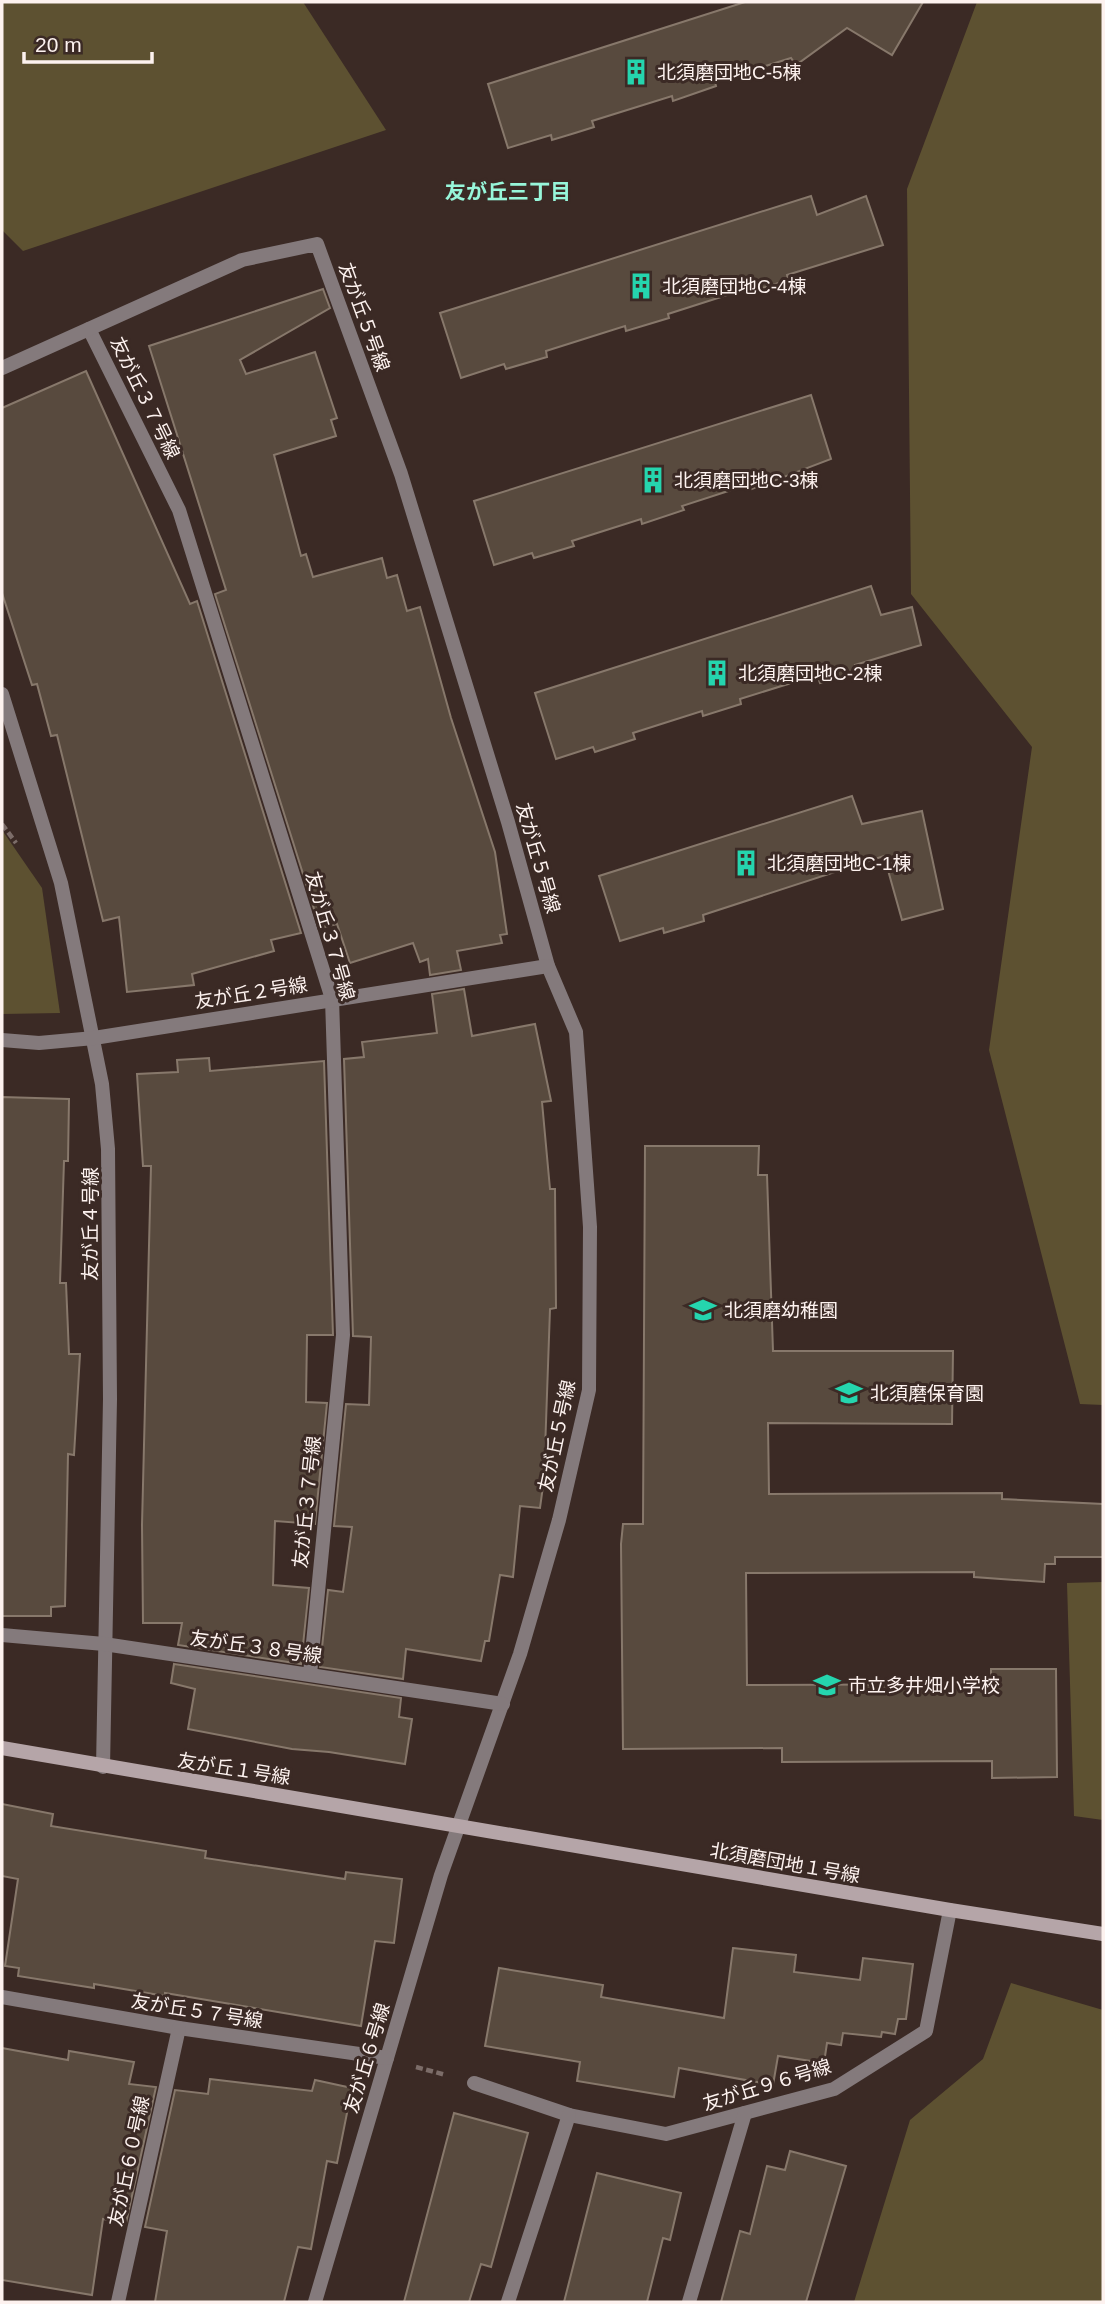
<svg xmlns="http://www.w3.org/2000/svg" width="1105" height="2304" font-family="Arial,'Noto Sans JP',sans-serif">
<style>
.green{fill:#5d5131}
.building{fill:#584a3e;stroke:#87786b;stroke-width:2}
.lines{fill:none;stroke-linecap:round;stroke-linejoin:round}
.path{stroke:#7c6d69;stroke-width:4.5;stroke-dasharray:7 3.5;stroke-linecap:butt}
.street{stroke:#847a7c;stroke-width:14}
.secondary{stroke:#b5a5a8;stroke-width:14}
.labels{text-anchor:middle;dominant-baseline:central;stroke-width:6;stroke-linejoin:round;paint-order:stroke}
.poi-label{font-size:19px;fill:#fdf2ef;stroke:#3b2a25;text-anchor:start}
.street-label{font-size:19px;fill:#fdf2ef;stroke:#3b2a25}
.neighbourhood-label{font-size:21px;font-weight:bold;fill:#97f6da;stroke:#3b2a25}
</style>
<rect width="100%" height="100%" fill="#3b2a25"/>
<g class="green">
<polygon points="2,2 303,2 386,130 23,251 2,230"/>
<polygon points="977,2 1103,2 1103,1405 1080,1404 989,1050 1032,747 911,594 907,189"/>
<polygon points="2,830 42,888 60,1013 2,1014"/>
<polygon points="1103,1582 1103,1820 1074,1816 1067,1583"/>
<polygon points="1011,1983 1103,2010 1103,2302 854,2302 910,2120 983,2059"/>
</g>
<g class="building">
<polygon points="745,2 923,2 892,55 847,28 796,65 791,58 715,82 716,86 673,101 672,96 592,121 594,127 575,133 552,140 551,135 508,148 488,84"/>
<polygon points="811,196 817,215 866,196 883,245 787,275 788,280 766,287 747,292 746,289 668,314 669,318 626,331 625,326 546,351 547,357 506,369 504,364 461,378 440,313"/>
<polygon points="323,289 330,308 240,360 246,374 315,352 337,418 331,420 336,436 274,455 301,556 306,554 313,577 382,558 387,578 397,575 407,611 420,607 451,718 495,852 507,934 500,935 502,943 457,951 461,970 430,975 428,959 420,962 413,943 350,963 337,924 320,928 215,594 226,590 149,346"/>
<polygon points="86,371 190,604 197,601 301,933 271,940 274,951 192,974 194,985 127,992 119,917 103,921 57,735 51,736 37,684 32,685 2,593 2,408"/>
<polygon points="811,395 831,459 752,489 750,484 682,506 684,510 642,524 641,519 572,541 574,546 534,558 532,553 494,565 474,501"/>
<polygon points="871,586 881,615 912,607 921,645 855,665 857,672 820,683 817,675 740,699 741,704 703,716 702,711 633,733 635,739 595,752 593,747 556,759 535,693"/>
<polygon points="852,796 862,824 922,811 943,909 902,920 884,856 703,915 704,921 664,933 663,928 620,941 599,876"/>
<polygon points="464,989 472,1036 535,1024 551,1101 542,1102 550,1189 555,1189 556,1308 550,1309 544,1479 540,1508 520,1506 513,1577 500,1575 489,1641 485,1641 481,1661 406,1649 403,1679 320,1667 328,1590 343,1592 352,1527 334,1526 346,1404 369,1405 371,1337 353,1336 344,1059 364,1057 362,1042 437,1033 432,994"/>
<polygon points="209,1058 210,1071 324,1061 333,1335 307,1335 306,1402 327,1403 315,1524 275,1521 273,1585 309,1588 301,1664 178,1645 182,1623 143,1623 142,1525 151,1166 143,1166 137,1074 178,1072 177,1060"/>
<polygon points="2,1097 69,1099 68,1161 64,1161 60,1283 66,1283 69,1354 80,1354 74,1455 68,1454 65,1606 51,1607 51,1616 2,1616"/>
<polygon points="645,1146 759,1146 758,1175 767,1175 773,1351 953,1351 952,1424 768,1423 769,1494 1002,1493 1002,1499 1103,1504 1103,1557 1055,1557 1055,1564 1045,1564 1044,1582 974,1577 974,1572 746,1573 747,1685 991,1684 991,1669 1056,1669 1057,1777 992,1778 992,1761 782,1762 782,1748 623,1749 621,1544 623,1524 643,1524"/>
<polygon points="174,1664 401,1698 399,1717 412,1719 405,1764 329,1752 292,1749 188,1729 195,1689 171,1683"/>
<polygon points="2,1804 53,1814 51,1826 206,1851 205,1858 345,1879 346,1872 402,1879 394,1943 375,1941 361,2026 165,1993 165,1996 94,1984 94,1988 18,1976 19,1968 5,1966 18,1879 2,1876"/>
<polygon points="733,1948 796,1955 794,1972 860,1980 863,1958 913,1964 906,2019 898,2019 895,2034 882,2032 881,2037 843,2033 841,2045 827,2043 824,2063 778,2056 773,2085 679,2068 674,2097 577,2081 580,2062 485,2046 499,1968 603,1985 601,1997 724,2018"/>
<polygon points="2,2048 68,2060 69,2051 134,2062 129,2084 156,2087 126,2223 103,2219 92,2295 2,2280"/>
<polygon points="210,2079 312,2091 315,2080 352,2088 337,2163 327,2161 311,2249 298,2247 284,2302 155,2302 167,2231 145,2227 175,2090 208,2094"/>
<polygon points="454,2113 528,2133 491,2267 481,2264 469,2302 404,2302"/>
<polygon points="790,2151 846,2166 806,2302 721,2302 740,2231 750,2234 767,2166 785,2170"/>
<polygon points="597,2173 681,2193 670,2240 663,2238 647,2302 564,2302"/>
</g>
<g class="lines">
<g class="path">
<polyline points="2,824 16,843"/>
<polyline points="416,2067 446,2075"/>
</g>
<g class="street">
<polyline points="89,329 179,510 332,999 343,1335 310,1674"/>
<polyline points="2,368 242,260 317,244 401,474 508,822 548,966 576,1032 590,1227 589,1390 559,1520 520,1654 441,1875 315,2302"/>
<polyline points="2,694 61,883 102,1084 108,1149 110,1399 103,1767"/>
<polyline points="2,1040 39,1043 94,1038 548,966"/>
<polyline points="2,1635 104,1644 503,1704"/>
<polyline points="2,1997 179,2028 387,2058"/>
<polyline points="474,2083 569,2115 666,2134 834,2089 926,2031 950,1910"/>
<polyline points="118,2302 179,2028"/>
<polyline points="508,2302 569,2115"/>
<polyline points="689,2302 745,2113"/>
</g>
<polyline class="secondary" points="2,1748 950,1910 1103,1934"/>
</g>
<defs>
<g id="building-bare" transform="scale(2.1)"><path d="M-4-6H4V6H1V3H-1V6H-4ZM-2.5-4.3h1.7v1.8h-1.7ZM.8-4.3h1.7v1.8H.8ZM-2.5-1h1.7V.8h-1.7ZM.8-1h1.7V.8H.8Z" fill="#25d5ae" stroke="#3b2a25" stroke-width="2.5" paint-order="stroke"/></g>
<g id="school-bare" transform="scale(2.1)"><path d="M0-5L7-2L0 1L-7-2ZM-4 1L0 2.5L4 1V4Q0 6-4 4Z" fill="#25d5ae" stroke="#3b2a25" stroke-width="2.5" paint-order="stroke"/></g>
</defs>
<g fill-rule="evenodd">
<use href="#building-bare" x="636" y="72"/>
<use href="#building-bare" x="641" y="286"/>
<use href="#building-bare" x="653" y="480"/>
<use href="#building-bare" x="717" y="673"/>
<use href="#building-bare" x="746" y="863"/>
<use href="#school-bare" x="703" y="1310"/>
<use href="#school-bare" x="849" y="1393"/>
<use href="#school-bare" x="827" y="1685"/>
</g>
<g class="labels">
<g class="poi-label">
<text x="657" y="72">北須磨団地C-5棟</text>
<text x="662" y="286">北須磨団地C-4棟</text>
<text x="674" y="480">北須磨団地C-3棟</text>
<text x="738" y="673">北須磨団地C-2棟</text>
<text x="767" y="863">北須磨団地C-1棟</text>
<text x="724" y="1310">北須磨幼稚園</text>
<text x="870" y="1393">北須磨保育園</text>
<text x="848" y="1685">市立多井畑小学校</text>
</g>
<g class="street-label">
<text transform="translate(364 317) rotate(70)">友が丘５号線</text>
<text transform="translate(145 398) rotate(64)">友が丘３７号線</text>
<text transform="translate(538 858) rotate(74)">友が丘５号線</text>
<text transform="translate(330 936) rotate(74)">友が丘３７号線</text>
<text transform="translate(251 993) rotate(-9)">友が丘２号線</text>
<text transform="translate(90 1224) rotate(-90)">友が丘４号線</text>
<text transform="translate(557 1436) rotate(-78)">友が丘５号線</text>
<text transform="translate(307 1502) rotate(-84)">友が丘３７号線</text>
<text transform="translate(256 1647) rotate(8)">友が丘３８号線</text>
<text transform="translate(234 1769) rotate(9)">友が丘１号線</text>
<text transform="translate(785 1863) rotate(10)">北須磨団地１号線</text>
<text transform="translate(197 2011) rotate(9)">友が丘５７号線</text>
<text transform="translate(367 2058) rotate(-73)">友が丘６号線</text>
<text transform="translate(767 2085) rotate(-17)">友が丘９６号線</text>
<text transform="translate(129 2161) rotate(-78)">友が丘６０号線</text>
</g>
<g class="neighbourhood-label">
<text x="508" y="191">友が丘三丁目</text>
</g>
</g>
<rect width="1105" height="2304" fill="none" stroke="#fdf2ef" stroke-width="7"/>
<path d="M24 52v10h128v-10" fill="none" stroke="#fdf2ef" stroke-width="3.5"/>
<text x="35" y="52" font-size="21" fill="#fdf2ef" stroke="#3b2a25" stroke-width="5" paint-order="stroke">20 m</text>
</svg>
